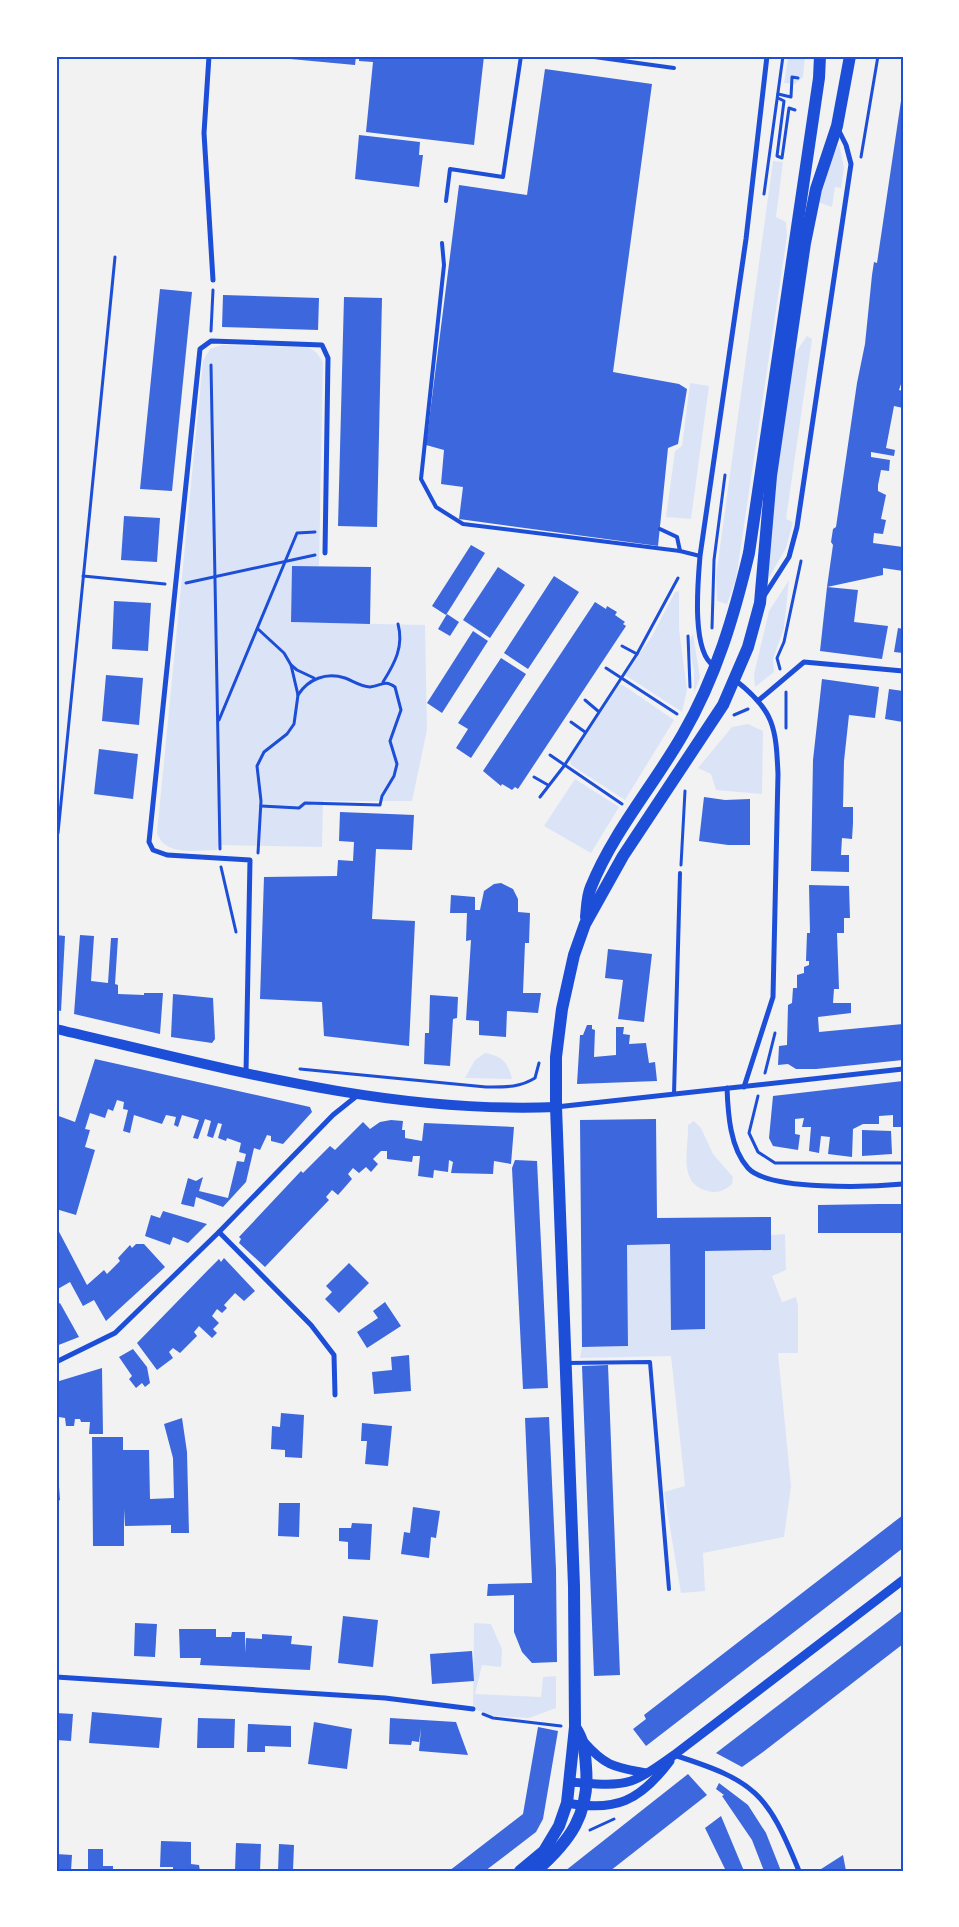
<svg xmlns="http://www.w3.org/2000/svg" width="959" height="1927" font-family="Signika,sans-serif">
<style>
.green{fill:#dbe4f7}
.building{fill:#3d67dc}
.lines{fill:none;stroke-linecap:round;stroke-linejoin:round}
.path{stroke:#1d4ed8;stroke-width:3}
.service{stroke:#1d4ed8;stroke-width:4}
.minor{stroke:#1d4ed8;stroke-width:5}
.tertiary{stroke:#1d4ed8;stroke-width:9}
.secondary{stroke:#1d4ed8;stroke-width:10}
.primary{stroke:#1d4ed8;stroke-width:12}
.neatline{fill:none;stroke:#1d4ed8;stroke-width:2}
</style>
<rect width="100%" height="100%" fill="#f2f2f2"/>
<g class="green">
<polygon points="795,56 805,56 803,77 795,84 784,83 788,59 794,59"/>
<polygon points="839,144 844,168 841,188 835,187 832,207 818,202 833,155"/>
<polygon points="773,161 783,162 776,217 786,222 787,236 736,579 727,604 717,601 716,576"/>
<polygon points="807,336 812,339 786,519 793,522 786,548 768,579 772,507 794,355"/>
<path d="M222 345 308 347 316 352 323 362 319 566H292L291 622 425 625 427 730 412 801H323L322 847 218 845 217 850C197 850 165 857 157 833L203 361 210 349Z"/>
<polygon points="690,383 709,386 691,519 666,517 675,451 682,446"/>
<polygon points="789,580 784,628 773,659 774,672 755,687 754,674 769,611"/>
<polygon points="679,591 679,629 687,690 682,712 625,675 652,636 675,592"/>
<polygon points="693,634 700,677 694,693 694,672 689,643"/>
<polygon points="619,685 623,685 674,720 625,800 571,765 570,760"/>
<polygon points="748,724 763,731 762,794 716,790 711,774 698,768 732,727"/>
<polygon points="575,779 619,807 591,853 544,826"/>
<path d="M485 1053C502 1056 508 1062 512 1079L465 1078 475 1060Z"/>
<path d="M694 1121 701 1128 713 1154 733 1177 732 1184C725 1190 718 1194 708 1191 677 1184 689 1148 688 1125Z"/>
<polygon points="785,1234 786,1270 772,1276 782,1302 796,1297 798,1306 798,1353 778,1353 791,1486 784,1537 703,1553 705,1591 681,1593 664,1492 685,1486 671,1356 580,1358 582,1347 628,1346 627,1245 670,1244 671,1329 705,1329 705,1251 770,1250 771,1235"/>
<polygon points="474,1623 491,1624 502,1649 501,1667 482,1665 475,1694 541,1697 543,1677 556,1676 556,1708 529,1718 495,1716 473,1709"/>
</g>
<g class="building">
<polygon points="258,56 356,56 355,65"/>
<polygon points="359,56 484,56 474,145 366,132 373,62 359,61"/>
<polygon points="545,69 652,84 613,372 679,384 687,389 678,444 668,448 658,546 459,519 463,487 441,484 444,450 426,445 459,185 527,195"/>
<polygon points="902,94 903,378 899,390 903,391 903,408 894,406 886,448 895,450 894,456 871,452 871,457 890,460 889,471 881,470 878,485 878,491 886,495 881,519 886,520 883,534 874,533 873,543 903,547 903,571 883,568 883,575 827,587 833,545 831,542 833,529 836,527 857,383 865,344 872,275 874,262 877,263"/>
<polygon points="359,135 420,142 419,155 423,155 419,187 355,179"/>
<polygon points="160,289 192,292 172,491 140,489"/>
<polygon points="223,295 319,298 318,330 222,327"/>
<polygon points="344,297 382,298 377,527 338,526"/>
<polygon points="124,516 160,518 157,562 121,560"/>
<polygon points="471,545 485,553 446,615 432,606"/>
<polygon points="292,566 371,567 370,624 291,622"/>
<polygon points="498,567 525,585 490,638 463,620"/>
<polygon points="554,576 579,592 528,669 504,653"/>
<polygon points="827,587 858,590 854,622 888,626 882,659 820,651"/>
<polygon points="114,601 151,603 148,651 112,649"/>
<polygon points="595,602 606,609 607,606 617,612 615,615 625,622 623,624 626,626 518,789 515,787 512,790 502,784 501,786 483,771"/>
<polygon points="447,614 459,622 450,636 438,629"/>
<polygon points="898,628 903,629 903,653 894,652"/>
<polygon points="473,631 488,641 442,713 427,703"/>
<polygon points="501,658 526,674 471,758 456,748 468,729 458,723"/>
<polygon points="106,675 143,678 139,725 102,721"/>
<polygon points="822,679 879,687 875,718 849,715 844,761 843,807 853,807 853,823 852,839 842,838 841,855 849,855 849,872 811,871 813,760"/>
<polygon points="889,689 903,691 903,722 885,719"/>
<polygon points="99,749 138,754 133,799 94,794"/>
<polygon points="704,797 725,800 750,799 750,845 728,845 699,841"/>
<polygon points="340,812 414,815 412,850 376,849 372,919 415,921 409,1046 324,1036 322,1002 260,999 264,877 337,876 338,860 353,861 354,842 339,841"/>
<polygon points="501,883 513,889 518,899 518,912 530,913 529,943 525,943 523,993 541,993 538,1013 507,1011 506,1037 479,1035 479,1021 466,1020 471,940 466,941 467,913 450,913 451,895 475,897 475,910 480,910 484,891 494,884"/>
<polygon points="809,885 849,886 850,918 844,918 844,933 837,933 839,989 834,989 833,1003 851,1003 851,1013 818,1017 819,1032 903,1024 903,1060 816,1069 796,1069 788,1064 778,1065 779,1046 787,1045 788,1005 792,1003 793,988 797,988 797,975 804,973 804,967 809,965 809,961 806,961 807,933 810,933"/>
<polygon points="56,935 65,936 61,1011 56,1010"/>
<polygon points="80,935 94,936 91,981 108,983 111,938 118,938 115,984 118,985 118,994 144,995 144,993 163,993 160,1034 74,1014"/>
<polygon points="608,949 652,954 644,1022 618,1019 623,980 605,978"/>
<polygon points="173,994 213,998 215,1039 212,1043 171,1037"/>
<polygon points="430,995 458,997 457,1018 453,1019 450,1066 424,1064 425,1033 429,1033"/>
<polygon points="587,1025 592,1025 592,1029 595,1030 594,1057 616,1055 616,1027 624,1027 623,1034 630,1035 629,1044 646,1043 649,1063 655,1062 657,1081 577,1084 580,1035 583,1035"/>
<polygon points="95,1059 310,1107 312,1112 283,1144 271,1141 271,1136 267,1135 260,1150 254,1148 246,1182 223,1207 196,1197 194,1207 181,1204 188,1178 196,1181 203,1177 199,1191 228,1198 237,1161 244,1162 246,1154 239,1152 241,1143 227,1138 226,1141 218,1138 222,1124 218,1123 213,1138 207,1136 211,1121 205,1119 198,1139 193,1138 199,1120 182,1115 178,1127 174,1125 176,1117 166,1115 162,1124 134,1115 130,1133 123,1131 128,1110 123,1109 124,1102 117,1100 113,1111 108,1109 105,1118 90,1113 85,1129 90,1130 85,1147 95,1150 76,1215 56,1209 56,1115 75,1122"/>
<polygon points="903,1081 903,1127 893,1127 893,1115 879,1116 879,1124 863,1124 853,1129 852,1157 828,1154 830,1137 821,1136 819,1153 809,1151 811,1127 802,1127 804,1118 795,1119 795,1134 800,1135 798,1150 773,1146 769,1138 773,1096"/>
<polygon points="656,1119 657,1218 771,1217 771,1250 705,1251 705,1329 671,1330 670,1244 627,1245 628,1346 582,1347 580,1120"/>
<polygon points="391,1120 403,1121 402,1130 405,1130 405,1138 422,1141 424,1123 514,1127 511,1164 494,1161 493,1174 451,1173 453,1162 449,1160 448,1172 434,1170 433,1178 418,1176 420,1156 413,1156 412,1162 387,1159 387,1151 381,1151 373,1159 378,1164 371,1172 366,1167 359,1173 353,1168 348,1174 352,1179 338,1195 332,1190 326,1197 329,1200 265,1267 239,1243 241,1239 239,1237 301,1171 303,1173 330,1146 335,1150 363,1122 370,1129 380,1122"/>
<polygon points="862,1130 891,1131 892,1154 862,1156"/>
<polygon points="515,1160 537,1161 548,1388 523,1389 512,1168"/>
<polygon points="879,1204 903,1204 903,1233 818,1233 818,1205"/>
<polygon points="163,1211 207,1224 188,1243 173,1237 170,1245 145,1236 151,1215 160,1218"/>
<polygon points="56,1226 87,1285 104,1270 107,1274 120,1261 118,1258 130,1245 132,1248 136,1244 144,1244 165,1267 106,1321 94,1300 83,1306 70,1282 56,1290"/>
<polygon points="224,1258 255,1291 244,1301 235,1293 224,1305 227,1308 222,1313 217,1309 212,1316 219,1323 213,1329 217,1333 212,1338 199,1326 194,1332 197,1336 180,1353 173,1348 169,1352 173,1358 157,1370 137,1343 209,1269 219,1259 221,1262"/>
<polygon points="349,1263 369,1283 339,1313 325,1299 332,1292 326,1286"/>
<polygon points="385,1302 401,1326 367,1348 357,1332 378,1318 373,1311"/>
<polygon points="60,1303 79,1337 56,1346 56,1305"/>
<polygon points="133,1349 147,1367 150,1383 145,1387 142,1383 136,1388 129,1379 132,1376 119,1357"/>
<polygon points="409,1355 411,1391 374,1394 372,1372 392,1370 391,1357"/>
<polygon points="608,1365 620,1675 594,1676 582,1366"/>
<polygon points="102,1368 103,1434 89,1434 90,1422 81,1422 80,1419 75,1419 74,1426 66,1426 65,1418 59,1417 59,1423 56,1424 56,1382"/>
<polygon points="281,1413 304,1415 302,1458 285,1457 285,1450 271,1449 272,1426 280,1427"/>
<polygon points="549,1417 556,1569 557,1662 532,1663 522,1652 514,1632 514,1595 487,1596 488,1584 532,1583 525,1418"/>
<polygon points="182,1418 187,1452 189,1533 171,1533 171,1525 125,1526 124,1509 124,1546 93,1546 92,1437 123,1437 123,1450 149,1450 150,1499 174,1498 173,1458 164,1424"/>
<polygon points="362,1423 392,1426 388,1466 365,1464 367,1441 361,1441"/>
<polygon points="56,1447 60,1500 56,1502"/>
<polygon points="279,1503 300,1503 299,1537 278,1536"/>
<polygon points="413,1507 440,1511 436,1538 431,1537 429,1558 401,1554 404,1532 410,1533"/>
<polygon points="903,1515 903,1548 646,1746 633,1729 646,1719 644,1715"/>
<polygon points="352,1523 372,1524 370,1560 348,1559 348,1542 339,1541 339,1528 351,1528"/>
<polygon points="903,1610 903,1644 763,1752 742,1767 716,1753"/>
<polygon points="343,1616 378,1620 373,1667 338,1663"/>
<polygon points="135,1623 157,1624 155,1657 134,1656"/>
<polygon points="179,1629 216,1629 216,1637 231,1637 232,1632 245,1632 245,1653 246,1638 262,1639 262,1634 292,1636 291,1644 312,1646 310,1670 200,1665 201,1658 180,1658"/>
<polygon points="472,1651 474,1681 432,1684 430,1654"/>
<polygon points="92,1712 162,1718 159,1748 89,1743"/>
<polygon points="56,1713 73,1714 71,1741 56,1740"/>
<polygon points="198,1718 235,1719 234,1748 197,1748"/>
<polygon points="390,1718 456,1722 468,1755 419,1751 421,1728 419,1742 412,1741 411,1745 389,1744"/>
<polygon points="314,1722 352,1729 347,1769 308,1764"/>
<polygon points="248,1724 291,1726 291,1747 265,1746 265,1752 247,1752"/>
<polygon points="538,1727 558,1731 543,1819 536,1832 485,1871 449,1871 523,1814"/>
<polygon points="688,1774 707,1795 610,1871 565,1871"/>
<polygon points="719,1783 748,1805 766,1833 781,1871 764,1871 752,1840 722,1796 724,1795 716,1789"/>
<polygon points="721,1816 744,1871 726,1871 705,1828"/>
<polygon points="161,1841 191,1842 191,1864 199,1865 200,1871 173,1871 173,1867 160,1867"/>
<polygon points="236,1843 261,1844 260,1871 235,1871"/>
<polygon points="279,1844 294,1845 293,1871 278,1871"/>
<polygon points="88,1849 103,1849 103,1866 113,1866 113,1871 88,1871"/>
<polygon points="56,1854 72,1855 71,1871 56,1871"/>
<polygon points="843,1855 846,1871 818,1871"/>
</g>
<g class="lines">
<g class="path">
<polyline points="778,94 791,97 792,77 798,78"/>
<polyline points="778,98 784,101 777,156 782,158 789,108 795,110"/>
<polyline points="861,157 878,56"/>
<polyline points="764,194 783,56"/>
<polyline points="211,331 213,290"/>
<polyline points="211,365 220,849"/>
<polyline points="83,576 165,584"/>
<polyline points="186,583 315,555"/>
<polyline points="712,628 714,560 725,475"/>
<polyline points="258,629 284,653 291,665 298,695 294,724 287,734 264,752 257,766 261,801 258,853"/>
<polyline points="688,636 690,687"/>
<polyline points="622,646 637,654"/>
<polyline points="291,665 297,670 314,678"/>
<polyline points="606,668 677,714"/>
<polyline points="780,669 777,658 784,642 801,561"/>
<path d="M383 682C395 663 404 646 398 624"/>
<polyline points="786,692 786,728"/>
<polyline points="585,700 598,711"/>
<polyline points="734,715 748,709"/>
<polyline points="219,720 297,533 315,532"/>
<polyline points="571,722 585,732"/>
<polyline points="550,755 622,804"/>
<polyline points="534,777 548,785"/>
<polyline points="540,797 564,766 637,654 678,578"/>
<path d="M261 806 299 808 305 803 380 805 382 796 394 776 397 764 390 741 401 710 395 687C384 679 382 686 370 687 361 687 353 681 345 678 326 672 308 679 298 695"/>
<polyline points="58,833 115,257"/>
<polyline points="681,865 685,791"/>
<polyline points="221,867 236,932"/>
<path d="M300 1069 486 1087C504 1087 519 1088 535 1078L539 1063"/>
<polyline points="765,1073 775,1033"/>
<polyline points="758,1096 749,1133 758,1152 775,1163 903,1163"/>
<polyline points="483,1714 493,1718 561,1726"/>
<polyline points="590,1830 614,1819"/>
</g>
<g class="service">
<polyline points="587,56 674,68"/>
<polyline points="446,201 450,169 503,177 521,56"/>
<polyline points="442,243 444,265 421,479 436,507 463,524 680,551 700,556"/>
<polyline points="660,529 677,537 680,551"/>
<polyline points="674,1094 680,873"/>
<polyline points="567,1363 650,1362 669,1589"/>
</g>
<g class="minor">
<polyline points="209,56 204,133 213,280"/>
<polyline points="764,596 789,557 797,527 851,164 846,145 838,129"/>
<path d="M714 666C691 652 698 581 700 556L746 239 767 56"/>
<path d="M735 680C774 710 776 727 778 774L773 997 744 1087"/>
<polyline points="759,700 804,662 903,671"/>
<polyline points="246,1073 250,860 167,855 153,850 149,842 200,349 211,341 322,345 328,358 325,553"/>
<path d="M727 1088C728 1114 730 1148 748 1168 769 1191 872 1187 903 1184"/>
<polyline points="556,1107 903,1069"/>
<polyline points="219,1232 311,1325 334,1355 335,1395"/>
<polyline points="56,1362 115,1333 219,1232 333,1115 358,1095"/>
<polyline points="56,1677 385,1698 473,1709"/>
<path d="M674 1755C755 1781 767 1792 799 1871"/>
</g>
<g class="tertiary">
<path d="M584 1742C606 1767 615 1767 646 1773"/>
<path d="M569 1782C589 1783 612 1787 631 1781 646 1776 661 1764 674 1755L903 1580"/>
<path d="M567 1803C616 1812 640 1801 670 1761"/>
</g>
<path class="secondary" d="M56 1029C220 1067 386 1114 556 1107"/>
<g class="primary">
<path d="M586 917C587 908 587 896 591 887 613 832 654 785 683 734 716 677 734 616 749 553L819 78 820 56"/>
<polyline points="520,1871 544,1851 559,1826 567,1803 575,1727 574,1586 556,1107 556,1057 562,1009 574,955 585,924 623,856 723,705 748,647 760,603 771,476 805,243 816,189 837,126 850,56"/>
<path d="M536 1871C570 1841 590 1814 586 1767 585 1751 584 1741 575 1727"/>
</g>
</g>
<rect width="959" height="1927" fill="none" stroke="#ffffff" stroke-width="115"/>
<rect x="58" y="58" width="844" height="1812" class="neatline"/>
</svg>
